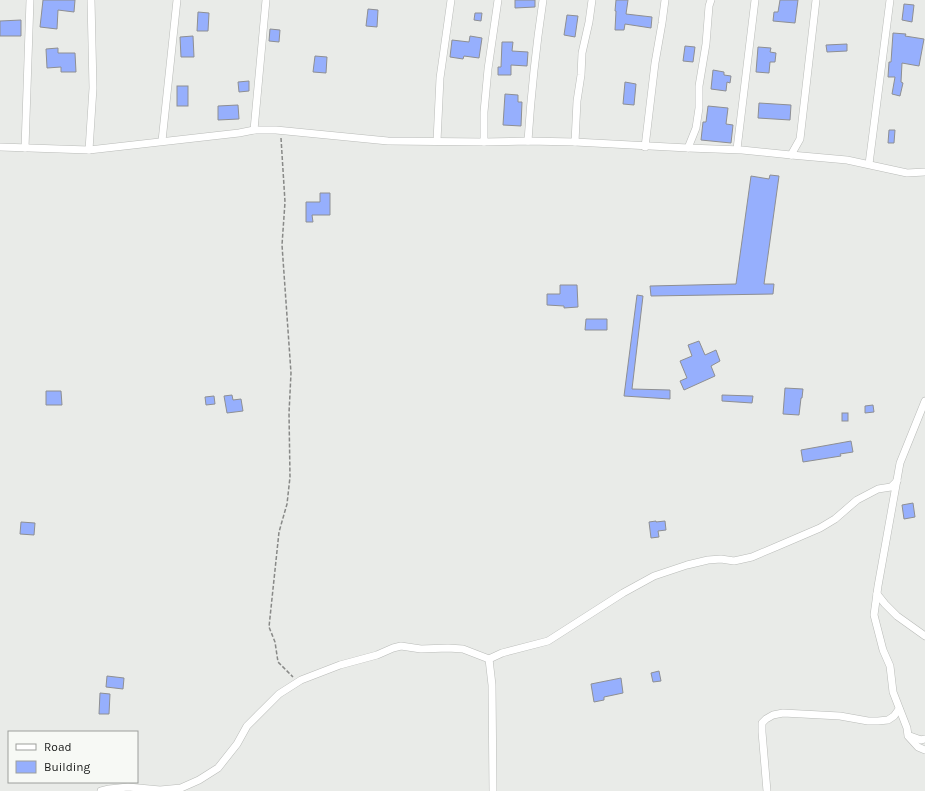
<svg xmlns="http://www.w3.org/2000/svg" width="925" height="791" font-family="Karla,sans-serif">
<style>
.building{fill:#96affd;stroke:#8e8f92}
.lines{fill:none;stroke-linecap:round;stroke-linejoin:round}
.street-casing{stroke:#b9bbb8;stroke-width:8}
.path{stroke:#888987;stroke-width:1.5;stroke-dasharray:4 2;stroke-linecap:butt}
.street{stroke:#fff;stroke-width:7}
</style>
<rect width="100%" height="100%" fill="#e9ebe8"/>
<g class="building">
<polygon points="43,0 75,0 74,12 58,10 57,29 40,27"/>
<polygon points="515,0 535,0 535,7 515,8"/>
<polygon points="616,0 628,0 626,14 652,17 651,28 625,24 624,30 615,30 616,11 615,11"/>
<polygon points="780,0 798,0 795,23 773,21 774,12 778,12"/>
<polygon points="904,4 914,5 912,22 902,20"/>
<polygon points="368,9 378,10 377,27 366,26"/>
<polygon points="198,12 209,13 208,31 197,31"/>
<polygon points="475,13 482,13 481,21 474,20"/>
<polygon points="567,15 578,16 575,37 564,35"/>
<polygon points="21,20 21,36 0,36 0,21"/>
<polygon points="270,29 280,30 279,42 269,41"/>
<polygon points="893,33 906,34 905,36 924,39 919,66 902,63 901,82 903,83 900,96 892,94 895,77 888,77 889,62 891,62"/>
<polygon points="193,36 194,57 181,57 180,37"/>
<polygon points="470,36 482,38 479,58 464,56 463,59 450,57 452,40 469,42"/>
<polygon points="502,42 513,42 512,51 528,52 527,66 511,65 511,75 498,75 498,67 501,67"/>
<polygon points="847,44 847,51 827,52 826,45"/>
<polygon points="685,46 695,47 693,62 683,61"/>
<polygon points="758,47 771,48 770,52 776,53 775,62 770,62 769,73 756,72"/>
<polygon points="58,48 58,53 75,53 76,72 61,72 61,67 47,68 46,49"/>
<polygon points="315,56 327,57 326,73 313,72"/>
<polygon points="713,70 724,72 724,75 731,76 730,83 727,82 726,91 711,89"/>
<polygon points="249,81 249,91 239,92 238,82"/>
<polygon points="625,82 636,84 634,105 623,104"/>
<rect x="177" y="86" width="11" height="20"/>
<polygon points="505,94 518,95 518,102 522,102 521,126 503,125"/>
<polygon points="759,103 791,105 790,120 758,118"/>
<polygon points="238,105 239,119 218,120 218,106"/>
<polygon points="708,106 728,108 726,124 733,125 731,143 701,140 703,122 706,122"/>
<polygon points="889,130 895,130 894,143 888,143"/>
<polygon points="770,175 779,176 764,284 774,284 773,294 651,296 650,286 736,284 751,176 769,179"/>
<polygon points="320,193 330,193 330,215 312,215 313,222 306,222 306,202 320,202"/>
<polygon points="560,285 577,285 578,307 564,308 564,306 547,305 547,294 560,294"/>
<polygon points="637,295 643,296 632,389 670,390 670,399 624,396"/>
<polygon points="586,319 607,319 607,330 585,330"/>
<polygon points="699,341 705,355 716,350 720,361 711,366 715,376 684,390 680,381 687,378 680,361 692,356 688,345"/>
<polygon points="785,388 803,389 802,398 801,398 799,415 783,414"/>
<polygon points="46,391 61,391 62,405 46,405"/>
<polygon points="232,395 233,400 241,399 243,411 227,413 224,396"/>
<polygon points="722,395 753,396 752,403 722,401"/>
<polygon points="214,396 215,404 206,405 205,397"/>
<polygon points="873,405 874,412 865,413 865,406"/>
<rect x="842" y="413" width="6" height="8"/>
<polygon points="851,441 853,452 840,454 841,456 803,462 801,450"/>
<polygon points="913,503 915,517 904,519 902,505"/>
<polygon points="656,521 656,522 665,521 666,530 658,531 659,537 651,538 649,522"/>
<polygon points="21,522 35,523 34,535 20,534"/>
<polygon points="659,671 661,681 653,682 651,673"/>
<polygon points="107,676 124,678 123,689 106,687"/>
<polygon points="621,678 623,693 604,697 604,700 594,702 591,684"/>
<polygon points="100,693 110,694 109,714 99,714"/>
</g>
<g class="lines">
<g class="street-casing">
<g id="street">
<polyline points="254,130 266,0"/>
<polyline points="162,141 177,0"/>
<polyline points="437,141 440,78 451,0"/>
<path d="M528 141C531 94 536 47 543 0"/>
<polyline points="484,142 484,112 488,69 498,0"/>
<polyline points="575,142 577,101 581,75 582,53 589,22 592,0"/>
<polyline points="0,147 89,150 239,133 254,130 276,130 388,141 484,142 528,141 575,142 688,148 742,150 791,155 847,160 907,173 925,172"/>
<polyline points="645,147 655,63 662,23 665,0"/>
<polyline points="25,148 30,0"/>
<polyline points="688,148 696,128 699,108 699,86 706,44 709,6 711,0"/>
<polyline points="737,149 755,0"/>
<polyline points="89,150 93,88 91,0"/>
<polyline points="791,155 800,139 816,0"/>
<polyline points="869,164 890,0"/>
<polyline points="925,401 900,463 878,586 874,615 883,650 890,666 893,692 907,728 908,736 918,747 925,750"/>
<polyline points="877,594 885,604 897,616 925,636"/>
<polyline points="489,659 492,685 493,791"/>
<polyline points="910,736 921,740 925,739"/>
<polyline points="101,791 109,789 128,787 160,790 181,788 199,780 218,768 237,744 247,726 279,694 301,680 340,665 377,655 393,648 401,646 421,649 448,648 463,649 489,659 502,653 548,641 623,593 654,576 687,565 708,560 721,559 734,561 752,557 778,546 820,528 835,519 857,500 878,489 891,487 897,481"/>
<polyline points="767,791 762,732 762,723 766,719 773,715 783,713 840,716 868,721 878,721 888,720 894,716 899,709"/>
</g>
</g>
<polyline class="path" points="281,138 285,202 282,245 291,373 289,413 290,477 287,504 279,532 269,627 275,642 278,662 293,677"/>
<use href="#street" class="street"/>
</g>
<rect x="8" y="731" width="130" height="52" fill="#f7f9f5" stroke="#9d9f9c"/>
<rect x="16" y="744" width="20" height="6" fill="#ffffff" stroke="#9d9f9c"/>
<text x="44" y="751" font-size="12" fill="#171817">Road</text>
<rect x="16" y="761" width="20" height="12" fill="#96affd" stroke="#9d9f9c"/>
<text x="44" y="771" font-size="12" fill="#171817">Building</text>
</svg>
